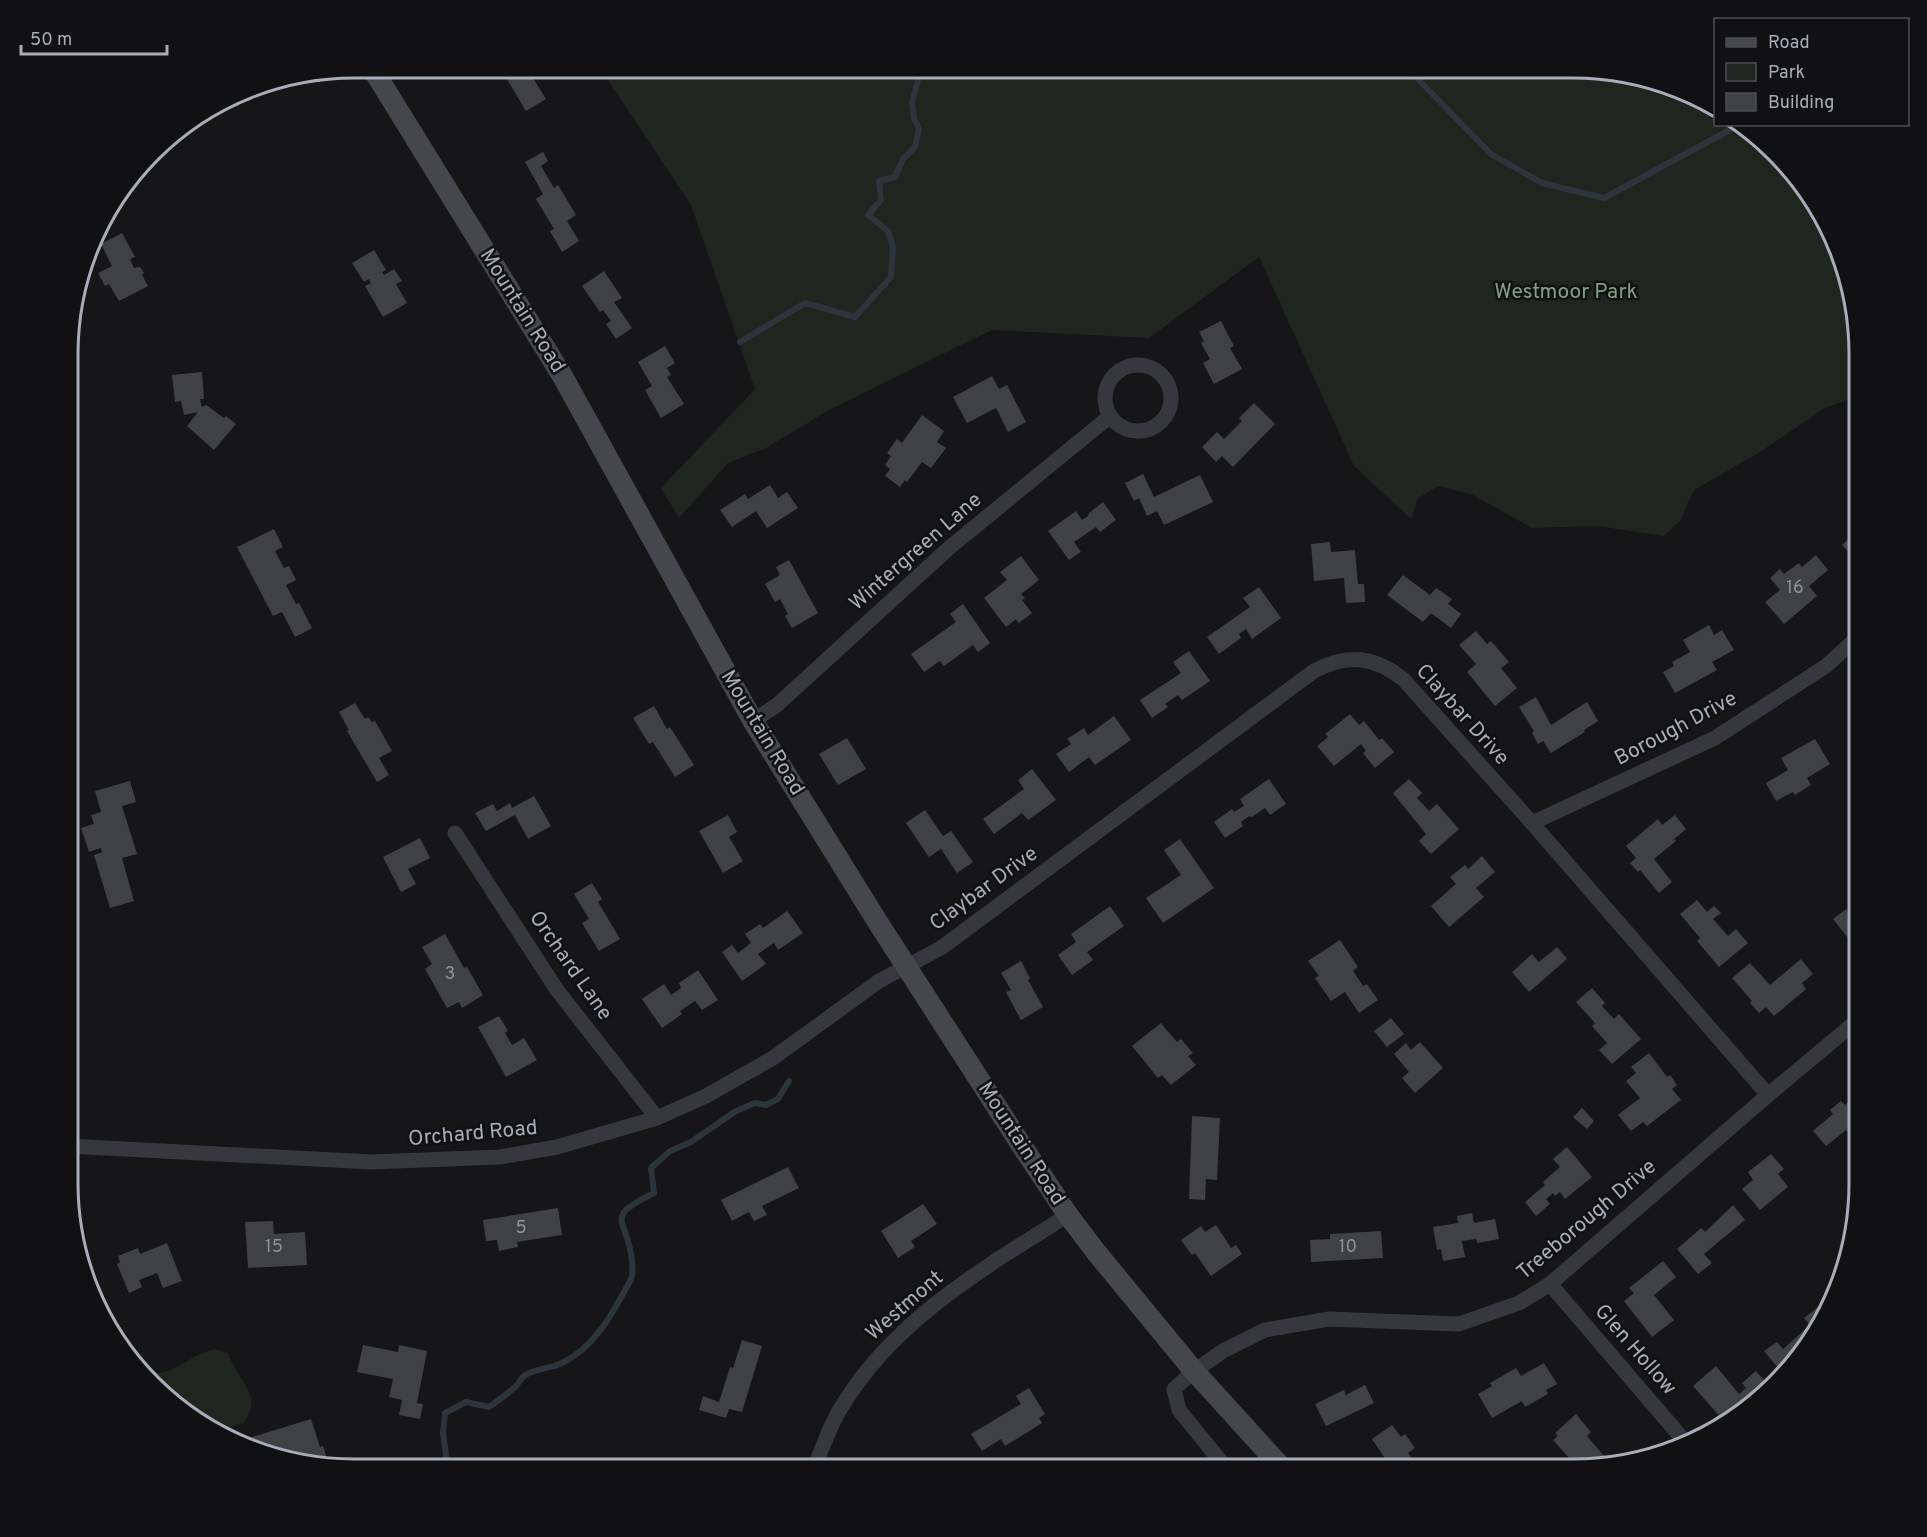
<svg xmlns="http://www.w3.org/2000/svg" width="1927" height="1537" font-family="Overpass,sans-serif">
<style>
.green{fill:#1e261f}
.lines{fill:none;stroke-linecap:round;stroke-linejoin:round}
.stream{stroke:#2c353c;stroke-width:6}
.building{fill:#404145}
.minor{stroke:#37383d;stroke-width:15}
.secondary{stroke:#45474d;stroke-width:21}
.labels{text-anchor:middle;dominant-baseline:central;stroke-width:5;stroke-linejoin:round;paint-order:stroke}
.number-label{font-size:18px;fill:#8e929b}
.park-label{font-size:21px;fill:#7fa381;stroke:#111113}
.street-label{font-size:21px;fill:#a8adb8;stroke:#111113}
.rim{fill:none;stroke:#a8adb8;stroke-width:3}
</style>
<rect width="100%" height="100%" fill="#161618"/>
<g class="green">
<polygon points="600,68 1591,68 1683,89 1715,110 1716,124 1739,125 1762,139 1830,228 1859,354 1859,396 1825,408 1757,454 1694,490 1680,521 1664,536 1597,526 1532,528 1473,495 1439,486 1418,498 1411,519 1354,466 1259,257 1149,338 992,330 831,409 766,448 728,463 679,518 661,488 755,389 691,205"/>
<path d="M214 1349 228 1353C237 1382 264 1392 244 1423L218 1431 165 1398 146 1373C171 1377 190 1355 214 1349Z"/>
</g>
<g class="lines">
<g class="stream">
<polyline points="1407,68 1491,154 1542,183 1604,198 1739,125"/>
<polyline points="740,342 805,303 855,317 891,277 893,247 888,231 868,215 881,200 879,181 895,177 903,159 915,147 919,129 914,119 912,103 921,68"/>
<path d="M443 1469 446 1455 443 1433 445 1413 466 1402 489 1407C498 1401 507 1394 515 1387 519 1383 522 1376 527 1374 537 1369 551 1368 562 1363 596 1347 615 1309 631 1279 634 1273 632 1267 632 1261 628 1217 601 1219 654 1193L651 1168 670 1151 691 1142 736 1111 755 1103 766 1105 778 1099 789 1081"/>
</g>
</g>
<g class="building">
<polygon points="520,68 524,68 529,77 533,78 546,99 526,111 505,76"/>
<polygon points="293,78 294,81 275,91 270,82"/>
<polygon points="543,152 548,161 541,166 554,188 558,185 576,215 567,221 579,241 562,252 550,231 554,229 536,199 543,194 525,162"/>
<polygon points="122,233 135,257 130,259 134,268 140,267 144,273 142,275 148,286 119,301 109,284 105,286 98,273 112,266 101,244"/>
<polygon points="374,250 386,270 382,272 384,275 394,269 402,281 396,284 407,303 383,317 365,286 371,283 369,279 364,282 352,263"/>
<polygon points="604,271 622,298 614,302 632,328 616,339 606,324 611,321 603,310 600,312 582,286"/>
<polygon points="1221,321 1234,346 1230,348 1242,369 1214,384 1203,363 1210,359 1201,343 1204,341 1199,332"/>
<polygon points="665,346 675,363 667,368 671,375 667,377 684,404 661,418 645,390 652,386 638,362"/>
<polygon points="202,372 204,399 200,399 202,407 206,405 224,418 226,416 236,424 214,450 187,426 198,412 184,415 181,401 175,402 172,375"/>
<polygon points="992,376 999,389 1007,385 1026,422 1008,432 996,408 967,423 953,397"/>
<polygon points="1254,403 1275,424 1233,467 1222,456 1216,462 1202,447 1217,432 1224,439 1242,421 1239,418"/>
<polygon points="922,415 944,431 937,442 946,448 931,468 922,462 907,482 905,480 900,487 885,476 890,469 885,465 891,456 887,453 897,439 902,443"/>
<polygon points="1143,474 1154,497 1200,475 1213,502 1164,525 1157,511 1147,516 1139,498 1134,501 1125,483"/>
<polygon points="770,485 778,498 787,492 798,508 767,528 756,511 732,527 720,510 745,494 748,499"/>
<polygon points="1103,502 1116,520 1100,532 1096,527 1074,542 1081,552 1069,560 1048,531 1076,511 1082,520 1088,516 1089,513"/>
<polygon points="274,529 283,547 275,551 284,568 289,566 296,580 286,585 296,604 299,603 312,628 295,637 282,612 273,616 237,547"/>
<polygon points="1859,529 1859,553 1854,558 1842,545"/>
<polygon points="1330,542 1331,552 1355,550 1358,584 1364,584 1365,602 1346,603 1344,578 1314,581 1311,544"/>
<polygon points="1816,555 1828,570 1809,586 1817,596 1784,624 1765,602 1780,590 1770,578 1780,569 1784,574 1799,563 1802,567"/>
<polygon points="1021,556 1039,580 1021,594 1025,598 1022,600 1032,613 1019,623 1016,619 1006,627 984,598 1007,580 1000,572"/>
<polygon points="789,560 818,613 792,628 785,616 788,614 780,599 775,602 765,584 780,575 776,567"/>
<polygon points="1403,575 1430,595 1436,588 1452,599 1448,604 1461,614 1451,628 1431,613 1423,622 1387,595"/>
<polygon points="1259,587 1281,618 1252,639 1246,629 1239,634 1241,638 1219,654 1207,637 1250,607 1243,598"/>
<polygon points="963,604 990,643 978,652 973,645 944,666 940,661 924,672 911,654 956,622 950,614"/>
<polygon points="1709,625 1714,635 1722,630 1734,650 1712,662 1717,670 1675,693 1663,672 1674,666 1672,662 1690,652 1683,640"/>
<polygon points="1476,631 1487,644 1491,641 1509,662 1501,668 1517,688 1495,706 1467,672 1476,664 1459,645"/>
<polygon points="1189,651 1210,681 1182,700 1178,695 1165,704 1168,707 1152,718 1140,700 1181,673 1173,662"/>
<polygon points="1536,697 1551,725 1587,702 1598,721 1584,730 1585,732 1551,753 1543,741 1538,744 1532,733 1534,731 1519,707"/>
<polygon points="355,703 365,719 368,717 372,722 375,721 392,751 379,758 389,775 377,782 347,731 349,730 339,712"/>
<polygon points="654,706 667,729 670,727 694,765 675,777 653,742 649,744 633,718"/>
<polygon points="1350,714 1359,725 1364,721 1379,740 1382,738 1394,752 1375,768 1363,753 1366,751 1361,744 1334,766 1317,746 1328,737 1325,734"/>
<polygon points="1114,716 1131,740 1095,765 1089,757 1069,772 1056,754 1071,744 1067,739 1084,728 1088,735"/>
<polygon points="847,738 866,769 838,785 819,754"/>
<polygon points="1815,739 1830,764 1807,778 1811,785 1795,795 1793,792 1776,801 1766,783 1788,770 1781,758"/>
<polygon points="1032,769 1056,800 1028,820 1022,813 994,834 983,819 1024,789 1018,780"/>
<polygon points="1269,779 1286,804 1270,815 1265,808 1252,817 1249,816 1241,822 1243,826 1225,838 1214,822 1232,809 1234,812 1244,806 1240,799"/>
<polygon points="1409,779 1422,793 1417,798 1429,811 1437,804 1459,829 1431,854 1419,841 1426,834 1393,793"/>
<polygon points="130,781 136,802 122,806 137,854 122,858 134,901 110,908 94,855 102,852 101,848 89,852 81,828 94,824 91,815 101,812 95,791"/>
<polygon points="534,796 551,826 528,839 515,815 486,831 475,813 493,804 497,811 510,803 512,808"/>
<polygon points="925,810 943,836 951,831 973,862 957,873 941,849 929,857 906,823"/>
<polygon points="728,815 737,832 729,837 743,861 723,873 699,831"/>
<polygon points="1675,815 1686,829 1674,839 1676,841 1654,859 1672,882 1659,893 1640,870 1638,872 1630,863 1636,858 1626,846 1658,819 1662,825"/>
<polygon points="420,838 430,858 408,869 416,884 401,892 383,857"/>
<polygon points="1180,839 1214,888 1163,923 1146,898 1181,875 1164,850"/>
<polygon points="1482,856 1495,872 1476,888 1484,897 1449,927 1431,906 1456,884 1450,877 1465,865 1468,869"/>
<polygon points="592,883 602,899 598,902 620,939 599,951 582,923 589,919 574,894"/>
<polygon points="1697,900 1707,912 1714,906 1721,913 1713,919 1728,936 1736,929 1748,943 1719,967 1697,941 1700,938 1680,914"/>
<polygon points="1110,906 1124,926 1087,952 1093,960 1072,975 1058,955 1076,942 1071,934"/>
<polygon points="1846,909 1852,916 1859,910 1859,937 1852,943 1833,919"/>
<polygon points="787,911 803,933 778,950 774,943 758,954 766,964 742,981 722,952 732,945 738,953 751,943 745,934 760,924 763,928"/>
<polygon points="445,934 464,968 467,967 483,995 462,1008 459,1002 447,1008 425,969 432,964 422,947"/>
<polygon points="1340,940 1358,967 1353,971 1363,986 1367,984 1378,1000 1359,1013 1345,992 1331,1001 1315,978 1319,976 1308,961"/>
<polygon points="1557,947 1567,959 1529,992 1512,972 1532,954 1539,962"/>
<polygon points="1801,959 1813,974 1802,983 1806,989 1774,1016 1766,1007 1759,1013 1750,1003 1752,1001 1732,978 1750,963 1770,985"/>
<polygon points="1021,961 1030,978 1028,980 1043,1007 1021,1020 1006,992 1011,990 1001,973"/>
<polygon points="698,970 718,1000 702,1010 695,1001 680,1011 682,1014 662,1028 642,999 664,984 671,995 681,988 679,983"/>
<polygon points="1592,988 1605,1003 1602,1006 1614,1019 1619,1014 1641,1039 1612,1064 1599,1050 1607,1043 1592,1026 1595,1023 1576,1002"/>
<polygon points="499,1016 508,1031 505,1033 512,1045 524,1038 537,1060 506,1077 478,1027"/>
<polygon points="1391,1018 1404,1034 1387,1047 1374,1031"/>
<polygon points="1161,1023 1177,1042 1181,1039 1193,1053 1188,1056 1196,1065 1171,1085 1162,1075 1158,1078 1132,1046"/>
<polygon points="1420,1042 1443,1068 1415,1093 1402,1078 1409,1072 1394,1054 1406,1043 1411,1050"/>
<polygon points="1649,1053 1667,1077 1670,1075 1677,1085 1672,1089 1681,1100 1647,1126 1643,1122 1631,1131 1618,1115 1640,1098 1626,1081 1636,1073 1631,1067"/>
<polygon points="1858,1100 1859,1146 1846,1130 1826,1146 1813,1131 1833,1114 1830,1110 1841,1101 1845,1105 1848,1102 1851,1106"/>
<polygon points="1582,1108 1594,1121 1587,1129 1573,1117"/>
<polygon points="1192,1116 1220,1118 1217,1180 1206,1179 1205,1200 1189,1199"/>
<polygon points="1567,1147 1592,1177 1565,1199 1560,1192 1555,1196 1553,1193 1546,1199 1550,1204 1536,1216 1525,1202 1545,1185 1543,1182 1560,1167 1553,1159"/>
<polygon points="1771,1154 1784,1169 1778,1174 1788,1187 1760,1210 1742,1189 1753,1180 1748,1172"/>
<polygon points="788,1167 799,1188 762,1206 767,1215 754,1221 749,1212 732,1221 721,1200"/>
<polygon points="923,1204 937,1224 911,1241 915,1247 898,1258 881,1231"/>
<polygon points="1733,1205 1745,1220 1704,1254 1712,1263 1698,1274 1677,1249 1701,1228 1705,1232"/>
<polygon points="558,1208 562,1235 517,1242 518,1247 499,1251 497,1240 486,1241 483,1220"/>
<polygon points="1472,1213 1474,1223 1495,1219 1499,1239 1477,1243 1476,1239 1462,1241 1465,1257 1443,1261 1441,1249 1437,1250 1433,1227 1458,1223 1457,1216"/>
<polygon points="273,1221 274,1234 305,1232 307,1265 248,1268 245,1222"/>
<polygon points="1216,1225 1231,1248 1236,1245 1242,1254 1211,1276 1195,1253 1192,1255 1181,1240 1201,1226 1205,1232"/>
<polygon points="1381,1231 1383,1258 1311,1262 1310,1240 1330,1239 1330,1234"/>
<polygon points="167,1243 182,1281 163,1288 157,1273 139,1280 142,1287 129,1293 117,1264 120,1262 118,1256 138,1248 140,1254"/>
<polygon points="1663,1261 1676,1277 1654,1295 1674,1320 1652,1337 1624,1301 1634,1293 1629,1288"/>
<polygon points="1818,1307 1824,1315 1793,1364 1782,1373 1764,1351 1777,1342 1783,1349 1793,1340 1810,1325 1804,1318"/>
<polygon points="742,1340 762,1346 742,1412 729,1409 726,1418 699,1410 703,1396 719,1402 730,1367 733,1368"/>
<polygon points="363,1345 398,1352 399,1345 427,1351 417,1403 423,1404 420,1419 399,1415 402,1400 389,1397 393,1379 357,1372"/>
<polygon points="1544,1363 1557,1384 1546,1390 1548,1394 1525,1407 1522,1401 1492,1418 1478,1394 1492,1386 1490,1383 1516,1368 1521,1376"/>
<polygon points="1716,1366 1739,1394 1746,1388 1742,1383 1756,1371 1769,1386 1722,1419 1693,1386"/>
<polygon points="1365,1385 1374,1403 1326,1426 1315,1404 1344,1390 1346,1395"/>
<polygon points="1029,1388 1045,1414 1039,1418 1042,1423 1005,1446 1001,1439 982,1451 971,1434 1021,1404 1016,1396"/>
<polygon points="1576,1414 1591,1432 1587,1436 1605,1457 1596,1465 1578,1468 1553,1440 1558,1436 1555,1433"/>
<polygon points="311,1419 320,1447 323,1446 330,1468 299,1460 297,1455 288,1458 245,1448 243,1440"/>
<polygon points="1392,1425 1401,1437 1405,1434 1415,1448 1408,1453 1419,1469 1389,1469 1388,1467 1390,1466 1372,1439"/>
</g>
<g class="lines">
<g class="minor">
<circle cx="1138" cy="398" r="33"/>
<polyline points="753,721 777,705 949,548 1109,417"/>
<polyline points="1532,823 1715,738 1826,666 1859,636"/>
<polyline points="455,833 557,990 657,1118"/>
<polyline points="1848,1028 1859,1040"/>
<path d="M68 1146 371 1162 500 1157 557 1147 657 1118 706 1096 773 1058 879 981 941 948 1314 671C1347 653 1375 656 1404 680L1532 823 1768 1095"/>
<polyline points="1550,1284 1687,1444"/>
<path d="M814 1469C822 1448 830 1425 842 1406 895 1319 984 1268 1068 1215"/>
<polyline points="1227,1469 1179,1410 1174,1389 1194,1371 1223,1351 1265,1330 1329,1319 1459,1324 1519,1303 1550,1284 1768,1095 1859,1019"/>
</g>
<polyline class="secondary" points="372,68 563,377 753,721 877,921 1020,1143 1068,1215 1096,1252 1194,1371 1283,1469"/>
</g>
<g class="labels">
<g class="number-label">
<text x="1795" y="588">16</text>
<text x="450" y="974">3</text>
<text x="521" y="1228">5</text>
<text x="274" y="1247">15</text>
<text x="1348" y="1247">10</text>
</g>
<g class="park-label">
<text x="1566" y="292">Westmoor Park</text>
</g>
<g class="street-label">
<text transform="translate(522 311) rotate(58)">Mountain Road</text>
<text transform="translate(916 552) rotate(-41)">Wintergreen Lane</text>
<text transform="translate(1462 715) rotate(48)">Claybar Drive</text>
<text transform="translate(1676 729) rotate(-28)">Borough Drive</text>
<text transform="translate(762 733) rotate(59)">Mountain Road</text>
<text transform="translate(984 889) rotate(-36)">Claybar Drive</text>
<text transform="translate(570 966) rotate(55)">Orchard Lane</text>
<text transform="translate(473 1134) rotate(-5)">Orchard Road</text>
<text transform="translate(1021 1144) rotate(57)">Mountain Road</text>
<text transform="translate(1587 1220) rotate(-40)">Treeborough Drive</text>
<text transform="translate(905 1306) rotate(-41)">Westmont</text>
<text transform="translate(1635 1350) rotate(49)">Glen Hollow</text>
</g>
</g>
<path d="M0 0H1927V1537H0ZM354 78H1573A276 276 0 0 1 1849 354V1183A276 276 0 0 1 1573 1459H354A276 276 0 0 1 78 1183V354A276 276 0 0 1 354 78Z" fill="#111113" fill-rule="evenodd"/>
<path class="rim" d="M354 78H1573A276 276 0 0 1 1849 354V1183A276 276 0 0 1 1573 1459H354A276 276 0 0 1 78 1183V354A276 276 0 0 1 354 78Z"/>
<rect x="1714" y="18" width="195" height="108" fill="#111113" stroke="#4d4f55" stroke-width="1.5"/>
<rect x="1726" y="38" width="30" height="9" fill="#45474d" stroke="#4d4f55" stroke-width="1.5"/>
<text x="1768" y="48" font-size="18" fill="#a8adb8">Road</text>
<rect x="1726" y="63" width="30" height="18" fill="#1e261f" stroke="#4d4f55" stroke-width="1.5"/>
<text x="1768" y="78" font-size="18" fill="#a8adb8">Park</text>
<rect x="1726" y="93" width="30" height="18" fill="#404145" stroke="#4d4f55" stroke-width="1.5"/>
<text x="1768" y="108" font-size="18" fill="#a8adb8">Building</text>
<path d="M21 45v9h146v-9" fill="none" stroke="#a8adb8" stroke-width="3"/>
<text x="30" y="45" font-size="18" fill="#a8adb8" stroke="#111113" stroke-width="4.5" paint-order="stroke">50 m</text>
</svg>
